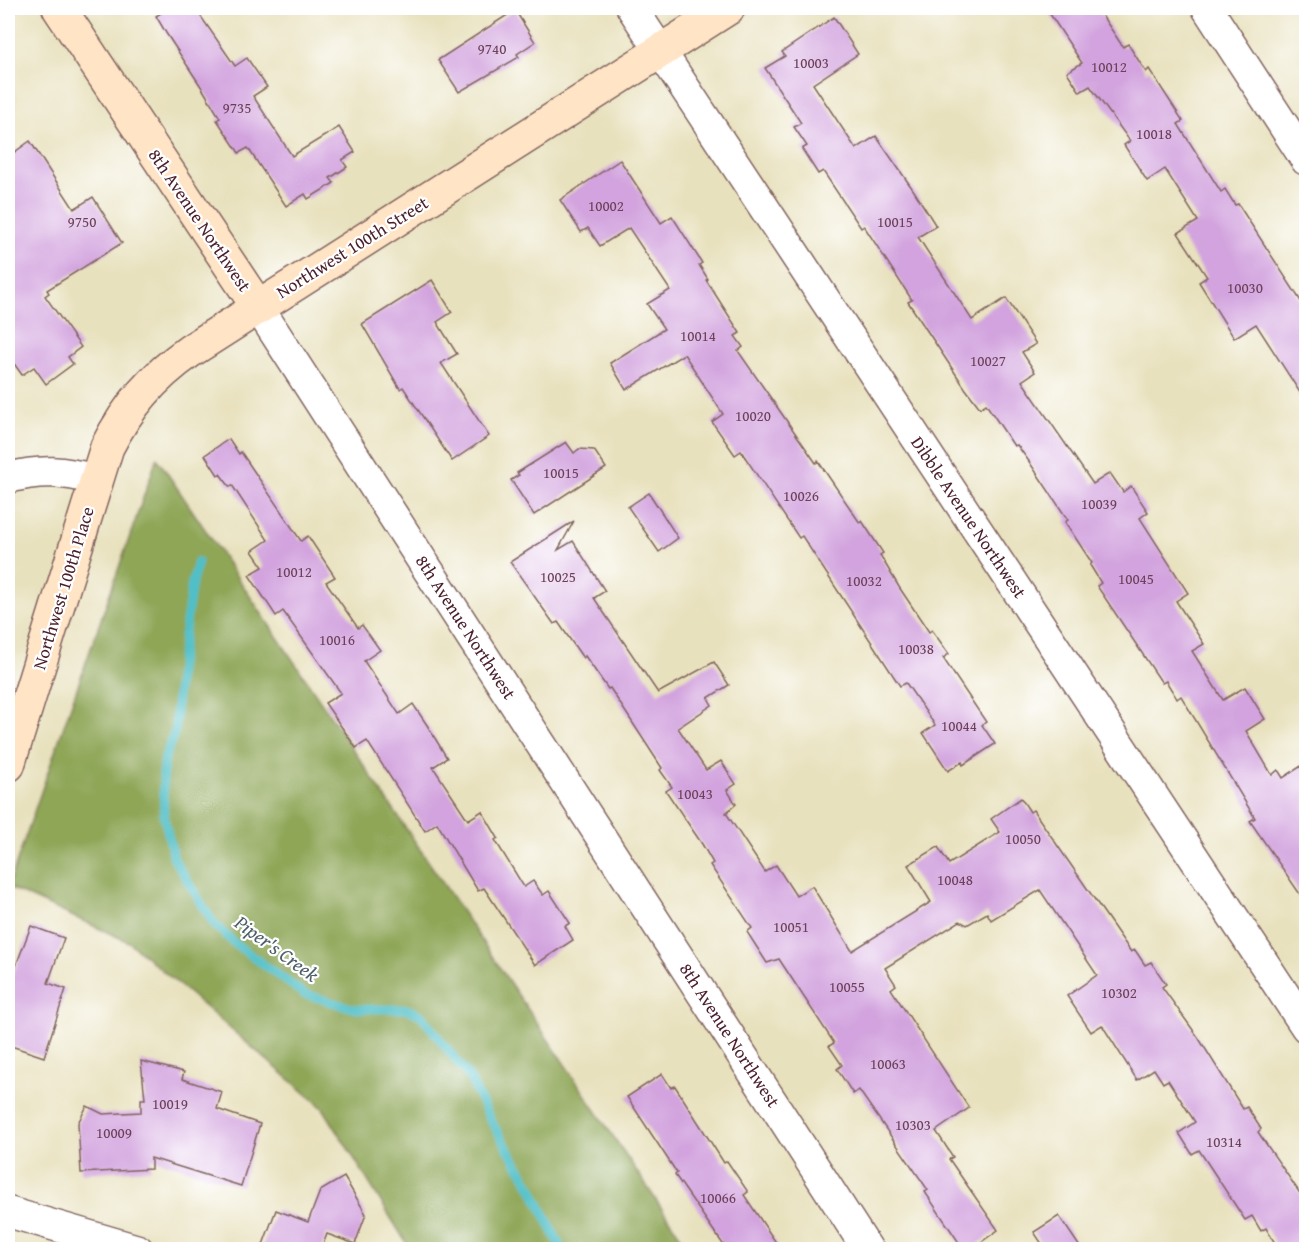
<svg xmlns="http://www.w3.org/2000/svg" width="1314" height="1257" font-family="'Gentium Book Plus',serif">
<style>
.forest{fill:#8ea657;stroke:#6c6241;stroke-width:1.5}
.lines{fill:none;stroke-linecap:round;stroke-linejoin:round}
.stream{stroke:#51bfc7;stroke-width:9}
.building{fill:#d2a3de}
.street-casing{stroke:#81635e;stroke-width:33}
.secondary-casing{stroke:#81635e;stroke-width:36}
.street{stroke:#fff;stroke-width:30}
.secondary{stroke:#ffe4c6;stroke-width:33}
.labels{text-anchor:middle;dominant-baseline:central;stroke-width:4.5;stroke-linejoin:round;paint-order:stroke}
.number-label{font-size:15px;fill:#6c4058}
.street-label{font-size:18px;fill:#4a1f2b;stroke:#fff}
.water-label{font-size:20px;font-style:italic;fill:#4d5f69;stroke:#fff}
</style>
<rect width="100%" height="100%" fill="#fff"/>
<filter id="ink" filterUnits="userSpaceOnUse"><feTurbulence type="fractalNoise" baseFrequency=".0167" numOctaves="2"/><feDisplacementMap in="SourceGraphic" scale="12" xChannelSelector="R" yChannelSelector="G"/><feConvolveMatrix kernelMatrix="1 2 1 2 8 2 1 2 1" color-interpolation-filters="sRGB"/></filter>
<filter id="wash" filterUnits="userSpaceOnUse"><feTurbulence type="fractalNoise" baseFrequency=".008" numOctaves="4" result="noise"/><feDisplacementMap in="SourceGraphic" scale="24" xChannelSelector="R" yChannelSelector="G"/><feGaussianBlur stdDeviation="1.35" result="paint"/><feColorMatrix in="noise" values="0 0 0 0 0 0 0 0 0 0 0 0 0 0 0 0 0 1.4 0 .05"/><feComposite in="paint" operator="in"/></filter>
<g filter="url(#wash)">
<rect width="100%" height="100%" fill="#e8e1bd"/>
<polygon class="forest" points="157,458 689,1249 410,1249 323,1108 129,942 8,887"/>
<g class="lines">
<polyline class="stream" points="198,562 192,582 178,678 175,731 165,757 163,773 164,817 174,859 214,924 234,943 304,994 356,1009 407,1009 421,1015 469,1077 491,1121 530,1185 562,1250"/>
</g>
<g id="blocks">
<g class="building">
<polygon points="169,8 195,8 235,66 247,58 267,87 253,96 292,156 339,127 355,152 342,160 347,167 330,178 334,183 308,199 305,194 286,206 248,148 239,153 217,120 220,118 202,88 166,33 156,16"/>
<polygon points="1046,8 1097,8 1123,47 1128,44 1146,72 1149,69 1183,121 1178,124 1221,192 1225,189 1235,205 1238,204 1306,309 1306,402 1256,324 1234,338 1199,282 1207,277 1178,233 1198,221 1165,169 1147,181 1124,145 1130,141 1090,86 1080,92 1067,72 1082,63"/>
<polygon points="515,10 535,42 517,54 519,57 459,92 438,60"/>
<polygon points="834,17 858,54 813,84 856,149 876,136 914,191 936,226 918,237 972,320 1006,298 1036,344 1022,352 1035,372 1022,381 1093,484 1110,473 1123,492 1131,486 1148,512 1140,518 1188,593 1176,601 1204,644 1192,651 1223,700 1245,687 1265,719 1246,731 1272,775 1278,770 1283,778 1306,763 1306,903 1250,821 1255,818 1181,696 1177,699 1166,681 1162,683 1097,586 1101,583 1090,565 1092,563 1065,522 1068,520 1028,460 1017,445 1014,446 986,404 980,408 965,388 908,302 912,300 864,226 861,228 823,171 818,174 802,149 807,146 794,127 801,123 765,68 785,56 782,52"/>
<polygon points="30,141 74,209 93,197 122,243 47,290 49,293 45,296 81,347 68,357 73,364 46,384 34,367 22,375 8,355 8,157"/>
<polygon points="620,160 661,223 672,216 702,263 699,265 708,279 706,280 740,333 735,336 743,347 738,351 816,463 818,461 860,523 862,521 883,553 880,555 899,587 929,632 932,630 949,654 943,658 986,722 982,725 995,744 963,765 962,762 948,771 923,733 935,725 906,683 900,686 802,536 799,538 741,451 735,455 712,422 723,414 684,354 626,390 610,363 664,329 647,304 670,290 629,228 600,246 588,228 581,232 560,200"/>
<polygon points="432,280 452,312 437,322 457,354 441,363 489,436 452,461 403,387 400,389 362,324"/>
<polygon points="229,439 239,454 241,452 301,541 308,536 335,577 326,582 358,628 362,625 380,650 364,661 399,714 413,704 427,725 447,758 433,767 468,820 482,811 498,838 495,840 524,887 533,881 543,895 549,891 570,923 565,926 573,940 535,965 484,888 478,891 437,823 425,831 367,741 356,748 325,703 341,693 283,611 276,616 249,575 263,567 252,551 268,540 232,485 230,487 220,474 218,475 205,455"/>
<polygon points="566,442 574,453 579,449 594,450 606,468 534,515 511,480 519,475 517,473"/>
<polygon points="649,493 678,538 659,552 628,507"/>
<polygon points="574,521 558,550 573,541 605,591 594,598 658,693 714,662 729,685 708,698 712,705 678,728 706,770 721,761 736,784 727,790 736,804 726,813 765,872 776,865 796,896 812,886 852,951 931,902 908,865 938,847 949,864 1000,832 991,819 1021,798 1030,812 1033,810 1131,952 1135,950 1145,965 1151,962 1166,984 1162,987 1198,1037 1243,1109 1247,1107 1261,1129 1258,1132 1306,1202 1306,1244 1298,1250 1279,1250 1266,1228 1261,1231 1252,1216 1245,1220 1199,1150 1192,1154 1179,1133 1195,1122 1168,1080 1163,1083 1154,1069 1137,1080 1102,1025 1091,1032 1067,996 1097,975 1040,890 991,920 987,913 967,925 960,921 885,968 896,985 891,989 969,1108 936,1131 953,1157 949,1159 998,1230 970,1250 964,1250 925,1192 928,1190 859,1090 853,1094 837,1069 842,1065 829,1046 834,1043 779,959 767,963 747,932 752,928 710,865 713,863 702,844 666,791 672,787 660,770 662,768 610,688 608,689 585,656 583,658 558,622 554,624 510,562"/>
<polygon points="31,926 64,938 48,983 66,989 44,1057 8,1045 8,987"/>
<polygon points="141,1061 184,1072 182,1079 222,1092 217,1109 260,1124 241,1186 151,1158 151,1169 81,1173 78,1123 87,1106 103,1114 141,1112 141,1099 145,1099"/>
<polygon points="662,1074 671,1088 675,1086 724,1163 727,1161 748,1192 744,1195 781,1250 727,1250 675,1175 677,1173 627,1097"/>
<polygon points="344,1177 366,1214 355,1244 327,1234 321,1250 261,1250 276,1210 308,1222 320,1191"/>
<polygon points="1059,1216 1082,1250 1046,1250 1034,1232"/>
</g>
</g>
</g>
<g filter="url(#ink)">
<use href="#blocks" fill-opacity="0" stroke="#81635e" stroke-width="1.5"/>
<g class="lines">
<g class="street-casing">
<g id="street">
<polyline points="632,8 1306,1027"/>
<polyline points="1207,8 1306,160"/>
<polyline points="258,307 868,1250"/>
<path d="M8 478C42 469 63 471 97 480"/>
<polyline points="8,1212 138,1250"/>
</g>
</g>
<g class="secondary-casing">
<g id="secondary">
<polyline points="59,8 258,307"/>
<path d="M8 765 107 447C128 406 153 377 190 351L728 8"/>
</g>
</g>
<use href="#street" class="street"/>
<use href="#secondary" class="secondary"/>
</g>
</g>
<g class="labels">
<g class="number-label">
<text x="492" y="48">9740</text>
<text x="811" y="62">10003</text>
<text x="1109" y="66">10012</text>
<text x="237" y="107">9735</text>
<text x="1154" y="133">10018</text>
<text x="606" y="205">10002</text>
<text x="82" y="221">9750</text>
<text x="895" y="221">10015</text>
<text x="1245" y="287">10030</text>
<text x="698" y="335">10014</text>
<text x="988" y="360">10027</text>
<text x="753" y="415">10020</text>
<text x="561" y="472">10015</text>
<text x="801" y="495">10026</text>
<text x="1099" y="503">10039</text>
<text x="294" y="571">10012</text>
<text x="558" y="576">10025</text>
<text x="1136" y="578">10045</text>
<text x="864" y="580">10032</text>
<text x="337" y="639">10016</text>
<text x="916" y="648">10038</text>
<text x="959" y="725">10044</text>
<text x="695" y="793">10043</text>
<text x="1023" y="838">10050</text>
<text x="955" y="879">10048</text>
<text x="791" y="926">10051</text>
<text x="847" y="986">10055</text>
<text x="1119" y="992">10302</text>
<text x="888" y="1063">10063</text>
<text x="170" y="1103">10019</text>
<text x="913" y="1124">10303</text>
<text x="114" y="1132">10009</text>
<text x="1224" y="1141">10314</text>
<text x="718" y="1197">10066</text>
</g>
<g class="street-label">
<text transform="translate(200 220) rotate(56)">8th Avenue Northwest</text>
<text transform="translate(352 247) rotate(-32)">Northwest 100th Street</text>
<text transform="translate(969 517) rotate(56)">Dibble Avenue Northwest</text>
<text transform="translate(63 588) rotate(-73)">Northwest 100th Place</text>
<text transform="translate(466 627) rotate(57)">8th Avenue Northwest</text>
<text transform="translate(730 1035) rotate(57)">8th Avenue Northwest</text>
</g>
<g class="water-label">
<text transform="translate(277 948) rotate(36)">Piper's Creek</text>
</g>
</g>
<rect width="1314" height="1257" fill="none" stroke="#fff" stroke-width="30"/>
</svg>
